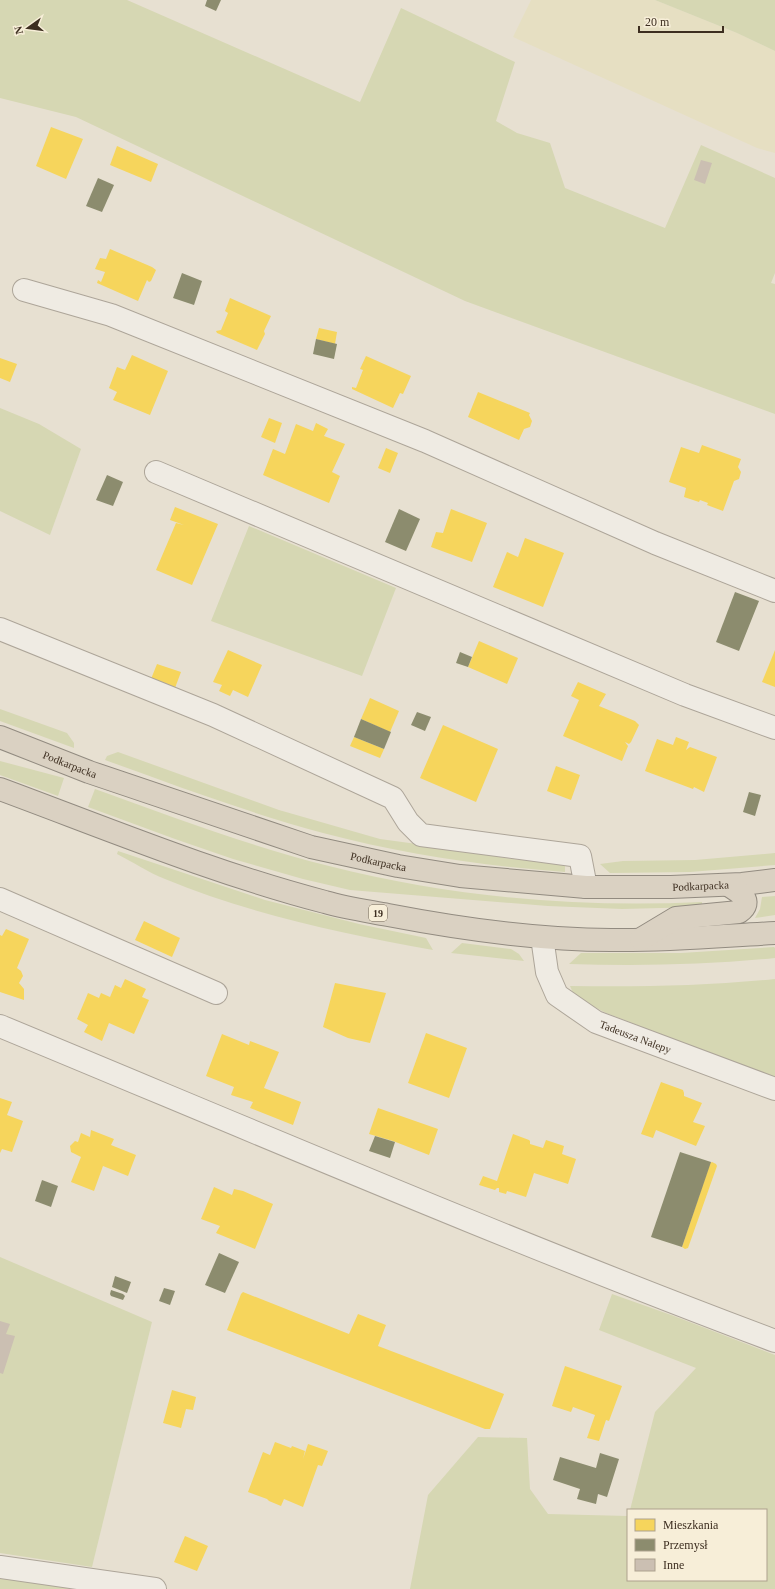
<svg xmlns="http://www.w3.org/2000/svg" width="775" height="1589" font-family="'Times New Roman',serif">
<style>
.farmland{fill:#e6dfc2}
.green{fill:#d6d7b3}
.homes{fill:#f6d55c}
.industry{fill:#8c8c6e}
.building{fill:#cbbfb2}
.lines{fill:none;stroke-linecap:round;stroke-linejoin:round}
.minor-casing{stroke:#ada599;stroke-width:24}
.highway-casing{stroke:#928b80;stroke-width:24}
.minor{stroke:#efebe3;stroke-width:22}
.highway{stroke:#dad1c2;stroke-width:22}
.labels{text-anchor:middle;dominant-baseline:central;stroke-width:4;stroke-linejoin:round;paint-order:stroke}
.shield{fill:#f7eed8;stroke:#756857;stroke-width:1}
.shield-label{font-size:10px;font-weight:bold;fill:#3d2e20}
.street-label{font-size:11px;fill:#3d2e20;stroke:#f7eed8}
</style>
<rect width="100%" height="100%" fill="#e7e0d1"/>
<polygon class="farmland" points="531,0 655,0 737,33 775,51 775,153 757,148 513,37"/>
<g class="green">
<polygon points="0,0 127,0 360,102 401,8 515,62 496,121 517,133 550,143 565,188 665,228 701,145 775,178 775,273 771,283 775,284 775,414 465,301 76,117 0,98"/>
<polygon points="655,0 775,0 775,51 737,33"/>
<polygon points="0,408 39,424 81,449 50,535 0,511"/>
<polygon points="249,526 396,588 362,676 211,621"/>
<polygon points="0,709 67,733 74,743 74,748 0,721"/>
<path d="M118 752 279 810 380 839 483 853 504 858 562 864 565 866V872C483 866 402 854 323 833 249 813 177 786 105 760L107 756Z"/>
<polygon points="0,761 64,778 58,796 0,775"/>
<path d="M95 789C172 817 249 846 329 866 451 897 576 908 702 902V907L622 909 548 906 350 890 303 879 233 859 175 839 88 807Z"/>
<path d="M118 851 265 900 359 924 426 938 433 950C344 934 249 914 165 879 149 873 133 862 117 854Z"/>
<polygon points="775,853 775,865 690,872 610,873 600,864 623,861 695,860"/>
<polygon points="775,896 775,915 755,918 760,909 762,897"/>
<polygon points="462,943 511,949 519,954 524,961 451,953"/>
<path d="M774 947 775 948V958C706 965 638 966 569 964L581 953H681Z"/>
<path d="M775 979V1078L606 1013 575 997 570 986C639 987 706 986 775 979Z"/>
<polygon points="0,1257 152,1322 92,1567 0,1553"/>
<polygon points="612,1294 674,1316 775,1355 775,1589 410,1589 428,1495 478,1437 527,1438 530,1489 548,1514 628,1516 628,1580 766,1580 766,1510 630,1510 655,1412 696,1368 599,1330"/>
<polygon points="0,1573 88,1589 0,1589"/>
</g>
<g class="homes">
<polygon points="51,127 83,139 66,179 36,166"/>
<polygon points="117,146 158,164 151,182 110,165"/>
<polygon points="110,249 152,267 156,270 151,281 149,282 147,280 138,301 97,283 98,280 101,282 105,272 95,269 100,258 106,259"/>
<polygon points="230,298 271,316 264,331 265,334 257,350 217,333 216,331 221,330 228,313 225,311"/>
<polygon points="319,328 337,332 335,344 316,339"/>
<polygon points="132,355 168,371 150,415 113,400 117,392 109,388 117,367 125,370"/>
<polygon points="366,356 411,376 403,394 400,393 393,408 352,389 352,387 356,388 363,370 360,369"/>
<polygon points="0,358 17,364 10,382 0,378"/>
<polygon points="478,392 530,413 529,415 532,421 530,427 524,429 519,440 468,417"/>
<polygon points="269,418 282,423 275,443 261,437"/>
<polygon points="316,423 328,429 324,436 345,444 332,472 340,476 329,503 263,475 273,449 285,454 296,424 313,431"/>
<polygon points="702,445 741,459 738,467 741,472 739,479 734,481 723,511 707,505 708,503 700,500 699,502 684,497 686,488 669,482 681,447 699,453"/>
<polygon points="386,448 398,453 390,473 378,468"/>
<polygon points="175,507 218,524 192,585 156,570 176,523 184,525 170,520"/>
<polygon points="451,509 487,523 472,562 431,547 436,532 443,533"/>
<polygon points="525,538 564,553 543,607 493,587 507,552 518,557"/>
<polygon points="479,641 518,658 507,684 468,667"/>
<polygon points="228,650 262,665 248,697 233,690 230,696 219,691 222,685 213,682"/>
<polygon points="775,650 775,687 762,682"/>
<polygon points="157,664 181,672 175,688 151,679"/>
<polygon points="578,682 606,694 599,706 635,721 639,725 631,742 629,744 625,742 628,746 622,761 563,736 579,700 571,696"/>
<polygon points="370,698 399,711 390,732 361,719"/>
<polygon points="443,725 498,749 476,802 420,778"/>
<polygon points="354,737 384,749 380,758 350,746"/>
<polygon points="676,737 689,742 686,750 690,747 717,757 704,792 694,787 693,789 645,771 657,739 673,745"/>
<polygon points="556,766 580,775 571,800 547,791"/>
<polygon points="144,921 180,938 172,957 135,940"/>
<polygon points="6,929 29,939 17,968 21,971 23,976 19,983 24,989 24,1000 0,992 0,935 2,936"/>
<polygon points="125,979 146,989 142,997 149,1000 134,1034 109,1023 102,1041 84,1032 88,1025 77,1019 88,993 99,998 101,993 110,997 115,985 121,988"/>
<polygon points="335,983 386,993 370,1043 348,1038 323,1027"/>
<polygon points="426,1033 467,1048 449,1098 408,1083"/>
<polygon points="222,1034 249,1045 250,1041 279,1052 264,1088 301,1102 293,1125 250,1108 253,1102 231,1095 234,1087 206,1076"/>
<polygon points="661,1082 683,1090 684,1093 684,1096 702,1103 693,1122 705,1126 696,1146 656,1130 653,1138 641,1134"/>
<polygon points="0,1098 12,1102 7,1115 23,1121 12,1152 2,1149 0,1153"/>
<polygon points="378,1108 438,1129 429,1155 393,1141 369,1134"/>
<polygon points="91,1130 114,1139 111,1145 136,1155 128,1176 103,1166 94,1191 71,1182 81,1157 71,1152 70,1146 75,1141 78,1142 81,1133 90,1137"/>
<polygon points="513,1134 529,1140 530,1141 530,1144 543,1148 546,1140 564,1146 562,1154 576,1159 568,1184 534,1173 526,1197 507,1191 506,1194 499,1192 499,1188 497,1188 495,1190 479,1185 483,1176 497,1181"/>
<polygon points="712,1162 716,1164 717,1166 688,1248 685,1249 682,1247 710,1163"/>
<polygon points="214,1187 232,1195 234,1189 243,1191 273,1204 255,1249 216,1233 220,1226 201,1219"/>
<polygon points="243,1292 349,1334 358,1314 386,1325 378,1346 504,1394 490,1429 485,1429 227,1330 241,1294"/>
<polygon points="565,1366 622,1386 609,1421 606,1420 599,1441 587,1438 595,1415 573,1407 571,1412 552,1406"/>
<polygon points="172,1390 196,1397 193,1410 186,1409 181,1428 163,1423"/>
<polygon points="275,1442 291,1448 292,1446 305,1451 303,1459 308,1444 328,1451 322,1466 318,1465 303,1507 284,1499 281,1506 269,1501 267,1499 248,1492 263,1452 270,1455"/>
<polygon points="185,1536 208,1546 197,1571 174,1562"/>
</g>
<g class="industry">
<polygon points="207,0 221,0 216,11 205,6"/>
<polygon points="98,178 114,185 102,212 86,206"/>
<polygon points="182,273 202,281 194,305 173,298"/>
<polygon points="316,339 337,344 334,359 313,354"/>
<polygon points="107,475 123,482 113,506 96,500"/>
<polygon points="399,509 420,519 406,551 385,542"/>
<polygon points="735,592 759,601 739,651 716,642"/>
<polygon points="460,652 472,657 468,667 456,663"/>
<polygon points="417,712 431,717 425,731 411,725"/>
<polygon points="361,719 391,732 384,749 354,737"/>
<polygon points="749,792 761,795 755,816 743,812"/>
<polygon points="375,1136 395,1142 390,1158 369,1151"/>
<polygon points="680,1152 711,1162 682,1247 651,1237"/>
<polygon points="42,1180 58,1186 51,1207 35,1201"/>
<polygon points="219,1253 239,1262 225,1293 205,1285"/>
<polygon points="115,1276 131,1282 127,1293 112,1287"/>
<polygon points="164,1288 175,1291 170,1305 159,1301"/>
<polygon points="111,1290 123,1294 125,1296 123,1300 111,1296 110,1294"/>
<polygon points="600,1453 619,1459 607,1497 598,1494 596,1504 577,1499 580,1489 553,1480 560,1457 596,1468"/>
</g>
<g class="building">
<polygon points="701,160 712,163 705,184 694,180"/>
<polygon points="0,1321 10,1324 6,1334 15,1336 3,1374 0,1373"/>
</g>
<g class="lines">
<g class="minor-casing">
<g id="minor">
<polyline points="24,290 111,315 425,441 655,543 775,591"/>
<polyline points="156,472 685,695 775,728"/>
<polyline points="0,629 213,715 393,798 408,822 421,835 580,856 586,887"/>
<polyline points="0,899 216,993"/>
<path id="s1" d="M542 937 547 972 557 995 596 1022 775 1089"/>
<path d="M0 1026C258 1133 514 1243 775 1341"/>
<polyline points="0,1567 155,1589"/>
</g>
</g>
<g class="highway-casing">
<g id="highway">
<path id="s2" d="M0 737 89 772 311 847 398 866 460 876 586 887H671L742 884 775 880"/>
<path d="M0 789C108 829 214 873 325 902 346 908 367 911 388 915 461 929 536 940 611 940 666 941 720 936 775 933"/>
<path d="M641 939 676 918 739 912C755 901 738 891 728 885"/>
</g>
</g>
<use href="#minor" class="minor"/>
<use href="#highway" class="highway"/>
</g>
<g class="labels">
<rect class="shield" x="369" y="905" width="18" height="16" rx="3"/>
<g class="shield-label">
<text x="378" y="913">19</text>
</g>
<g class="street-label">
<text stroke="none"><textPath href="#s2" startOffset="75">Podkarpacka</textPath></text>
<text stroke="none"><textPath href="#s2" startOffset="399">Podkarpacka</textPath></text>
<text stroke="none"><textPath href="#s2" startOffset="723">Podkarpacka</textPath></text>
<text stroke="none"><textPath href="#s1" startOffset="150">Tadeusza Nalepy</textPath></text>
</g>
</g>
<rect x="627" y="1509" width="140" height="72" fill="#f7eed8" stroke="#ada18e"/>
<rect x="635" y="1519" width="20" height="12" fill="#f6d55c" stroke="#ada18e"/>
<text x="663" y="1529" font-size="12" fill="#3d2e20">Mieszkania</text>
<rect x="635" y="1539" width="20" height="12" fill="#8c8c6e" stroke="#ada18e"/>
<text x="663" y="1549" font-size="12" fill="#3d2e20">Przemysł</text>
<rect x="635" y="1559" width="20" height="12" fill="#cbbfb2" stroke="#ada18e"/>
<text x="663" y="1569" font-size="12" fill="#3d2e20">Inne</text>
<g transform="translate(28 28) rotate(256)" stroke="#f7eed8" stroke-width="3" paint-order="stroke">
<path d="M0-3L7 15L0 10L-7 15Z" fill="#3d2e20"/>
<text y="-6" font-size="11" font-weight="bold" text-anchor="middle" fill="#3d2e20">N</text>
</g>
<path d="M639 26v6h84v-6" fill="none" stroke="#3d2e20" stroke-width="2"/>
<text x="645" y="26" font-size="12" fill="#3d2e20" stroke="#f7eed8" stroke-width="3" paint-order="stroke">20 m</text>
</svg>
